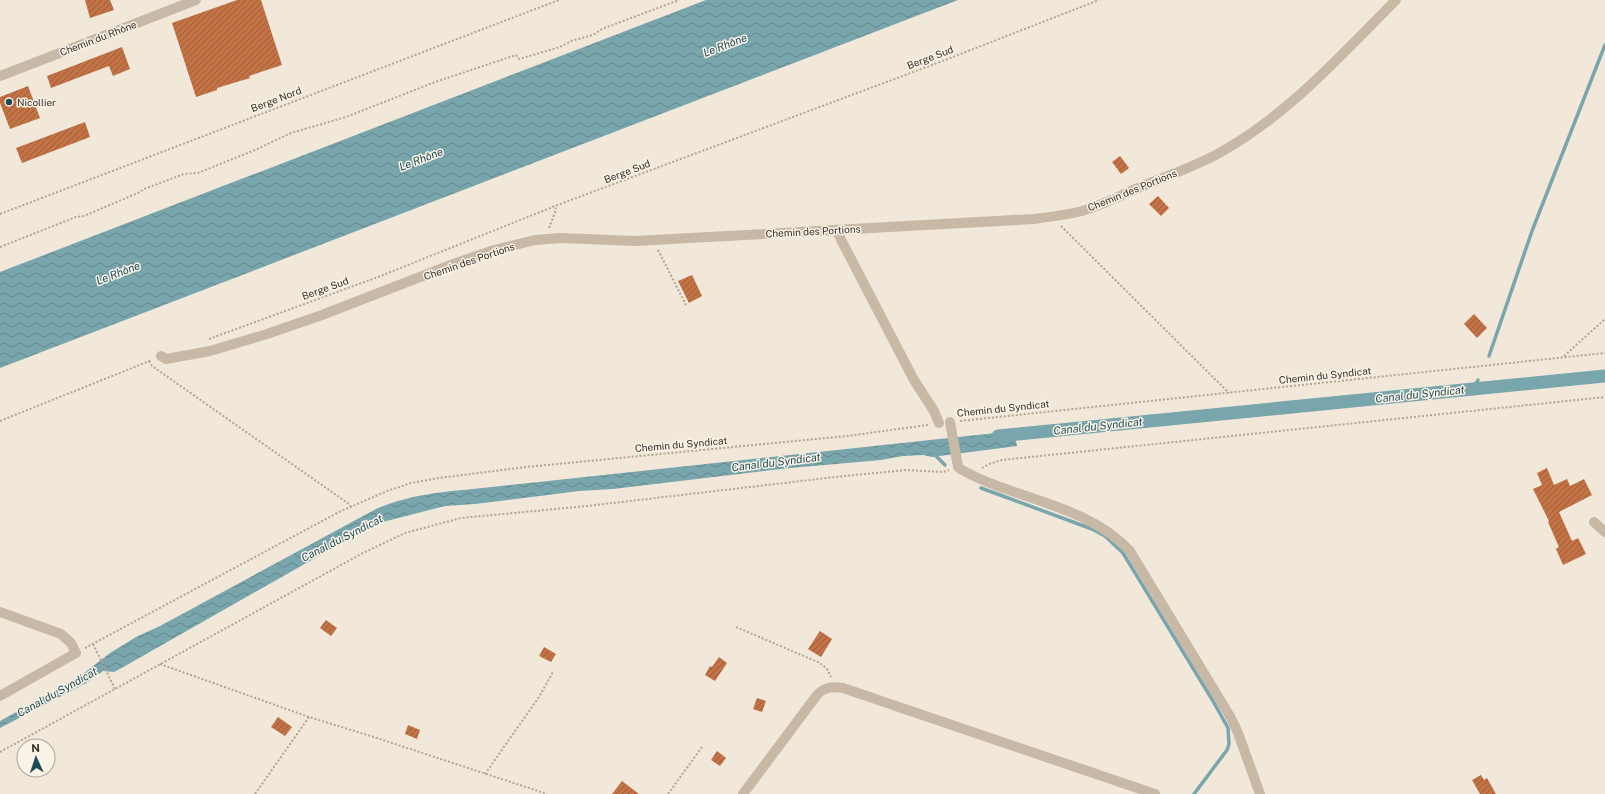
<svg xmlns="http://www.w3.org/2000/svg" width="1605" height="794" font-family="'Public Sans',sans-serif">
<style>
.water{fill:url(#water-waves)}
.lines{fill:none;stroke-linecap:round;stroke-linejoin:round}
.stream{stroke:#79a5ad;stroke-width:3.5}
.canal{stroke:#79a5ad;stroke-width:13}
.building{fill:url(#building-hatch)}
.path{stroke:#b4a490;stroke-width:2;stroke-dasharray:2 2;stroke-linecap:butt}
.minor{stroke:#c8b9a6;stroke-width:10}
.poi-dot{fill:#1d4b55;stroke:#f9f2e6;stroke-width:1.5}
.labels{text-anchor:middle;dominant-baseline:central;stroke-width:3;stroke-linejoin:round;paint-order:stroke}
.street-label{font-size:10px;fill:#352d27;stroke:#f9f2e6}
.poi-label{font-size:10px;fill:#352d27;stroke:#f9f2e6;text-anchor:start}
.water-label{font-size:11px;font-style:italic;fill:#1d4b55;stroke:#f9f2e6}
</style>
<defs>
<pattern id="water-waves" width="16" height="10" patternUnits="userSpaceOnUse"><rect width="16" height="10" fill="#79a5ad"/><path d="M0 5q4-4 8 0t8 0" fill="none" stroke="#64878d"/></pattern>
<pattern id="building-hatch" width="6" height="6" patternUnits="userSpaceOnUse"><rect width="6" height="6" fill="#c37245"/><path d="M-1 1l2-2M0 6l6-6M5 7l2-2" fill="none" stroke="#9f5e3a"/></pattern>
</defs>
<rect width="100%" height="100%" fill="#f1e8da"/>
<g class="water">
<polygon points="706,0 958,0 0,368 0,272"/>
<path d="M1014 431 1017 446 932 457 923 455 903 456 881 460 790 468 613 489 579 491 475 504 445 506 375 524 118 670 114 672 103 671 86 683 0 728V721L79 677 110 653 136 637 160 626 376 509C412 493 453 491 492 487Z"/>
</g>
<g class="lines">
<g class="stream">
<polyline points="1489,356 1532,231 1605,45"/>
<polyline points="1473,389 1478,380"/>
<polyline points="933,453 945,465"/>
<polyline points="981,488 1092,529 1105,536 1123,553 1213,701 1228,728 1229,744 1227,750 1194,794"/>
</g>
<polyline class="canal" points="998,436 1605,376"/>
</g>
<g class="building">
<polygon points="85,0 110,0 114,10 90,18"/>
<polygon points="237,0 261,0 282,65 249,76 250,78 217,88 217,90 196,97 172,23"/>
<polygon points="122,47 130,69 113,76 109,66 51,88 47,76"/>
<polygon points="28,86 40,118 10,129 0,103 0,97"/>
<polygon points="85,122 90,137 22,163 16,148"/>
<polygon points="1120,156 1129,168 1121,174 1112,162"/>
<polygon points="1158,196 1169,208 1161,216 1149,204"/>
<polygon points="692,275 702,296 689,303 678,281"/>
<polygon points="1474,314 1487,328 1477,338 1464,324"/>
<polygon points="1547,468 1554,485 1567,479 1570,486 1584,479 1592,495 1559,512 1572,541 1578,538 1586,554 1563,565 1556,549 1559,547 1548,522 1549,521 1533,489 1542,485 1537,473"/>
<polygon points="326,620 337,628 331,636 320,628"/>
<polygon points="820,631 832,639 821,657 808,649"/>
<polygon points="544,647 556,654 551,662 539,656"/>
<polygon points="719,657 727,663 715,681 705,675 710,666 712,667"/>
<polygon points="757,698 766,701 762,712 753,709"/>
<polygon points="278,717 292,727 285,736 271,727"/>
<polygon points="408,725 420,730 417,739 405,734"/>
<polygon points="717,751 726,758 720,766 711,760"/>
<polygon points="1481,775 1484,780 1487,778 1496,794 1480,794 1472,780"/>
<polygon points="622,781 639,794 612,794"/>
</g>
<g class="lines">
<g class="path">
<polyline points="0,214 559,0"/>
<polyline points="1061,226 1229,393"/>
<polyline points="549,228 556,210 555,206"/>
<polyline points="0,247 76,217 84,216 140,192 144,189 184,174 198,173 255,150 291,133 346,117 435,82 516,55 519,59 560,47 571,41 593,35 602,29 679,0"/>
<polyline points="658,250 686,305"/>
<polyline points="209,339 378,277 555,206 940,62 1099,0"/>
<polyline points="1564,356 1605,319"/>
<polyline points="149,361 152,366 349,504 351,507"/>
<polyline points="0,421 152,360"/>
<polyline points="960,421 1605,353"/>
<polyline points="982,468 989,464 1002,460 1605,397"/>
<polyline points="736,627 820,663 827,669 831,677"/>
<polyline points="93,644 115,689"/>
<polyline points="85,648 339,512 387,491 411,483 439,478 526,467 847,436 928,425"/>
<polyline points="160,664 309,717 377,738 547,794"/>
<polyline points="0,752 363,553 405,533 461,518 587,506 844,476 907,470 943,472 949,470"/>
<polyline points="485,774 539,697 553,672"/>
<polyline points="255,794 309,717"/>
<polyline points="668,794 702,747"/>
</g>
<g class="minor">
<polyline points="0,76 196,0"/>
<polyline points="836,230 914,380 934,411 939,423"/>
<path d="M161 356 166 359 210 351 267 334 322 315 456 263 494 250 535 240 561 238 635 241 1034 219C1050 217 1066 215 1082 211 1103 205 1123 194 1143 186 1169 175 1197 166 1221 152 1289 114 1342 54 1396 0"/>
<path d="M950 422 958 467 962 470C1016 500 1086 504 1130 551L1231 718 1238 733 1260 794"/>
<polyline points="1594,522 1605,532"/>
<polyline points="0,612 61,634 71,643 76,653 0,696"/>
<path d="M743 794 817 695C825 687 832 686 843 688L1155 794"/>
</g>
</g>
<circle class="poi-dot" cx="9" cy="102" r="4"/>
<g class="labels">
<g class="street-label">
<text transform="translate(98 38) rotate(-21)">Chemin du Rhône</text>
<text transform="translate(930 57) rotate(-21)">Berge Sud</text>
<text transform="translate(276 99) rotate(-21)">Berge Nord</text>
<text transform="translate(627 171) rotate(-21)">Berge Sud</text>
<text transform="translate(1132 190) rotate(-22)">Chemin des Portions</text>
<text transform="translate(813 231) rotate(-3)">Chemin des Portions</text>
<text transform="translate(469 261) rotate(-19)">Chemin des Portions</text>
<text transform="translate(325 288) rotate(-20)">Berge Sud</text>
<text transform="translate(1325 375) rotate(-6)">Chemin du Syndicat</text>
<text transform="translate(1003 408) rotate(-6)">Chemin du Syndicat</text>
<text transform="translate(681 444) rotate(-5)">Chemin du Syndicat</text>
</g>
<g class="poi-label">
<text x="17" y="102">Nicollier</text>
</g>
<g class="water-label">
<text transform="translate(725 45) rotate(-21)">Le Rhône</text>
<text transform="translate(421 159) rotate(-21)">Le Rhône</text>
<text transform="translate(118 273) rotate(-21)">Le Rhône</text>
<text transform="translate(1420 394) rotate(-6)">Canal du Syndicat</text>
<text transform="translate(1098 426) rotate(-6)">Canal du Syndicat</text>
<text transform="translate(776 462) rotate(-7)">Canal du Syndicat</text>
<text transform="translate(342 538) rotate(-27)">Canal du Syndicat</text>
<text transform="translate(57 692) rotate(-29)">Canal du Syndicat</text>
</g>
</g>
<g transform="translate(36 758) rotate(357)"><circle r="19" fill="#f9f2e6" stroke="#aba39a"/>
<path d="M0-3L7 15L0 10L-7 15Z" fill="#1d4b55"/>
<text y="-6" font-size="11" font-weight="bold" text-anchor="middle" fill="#352d27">N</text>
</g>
</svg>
